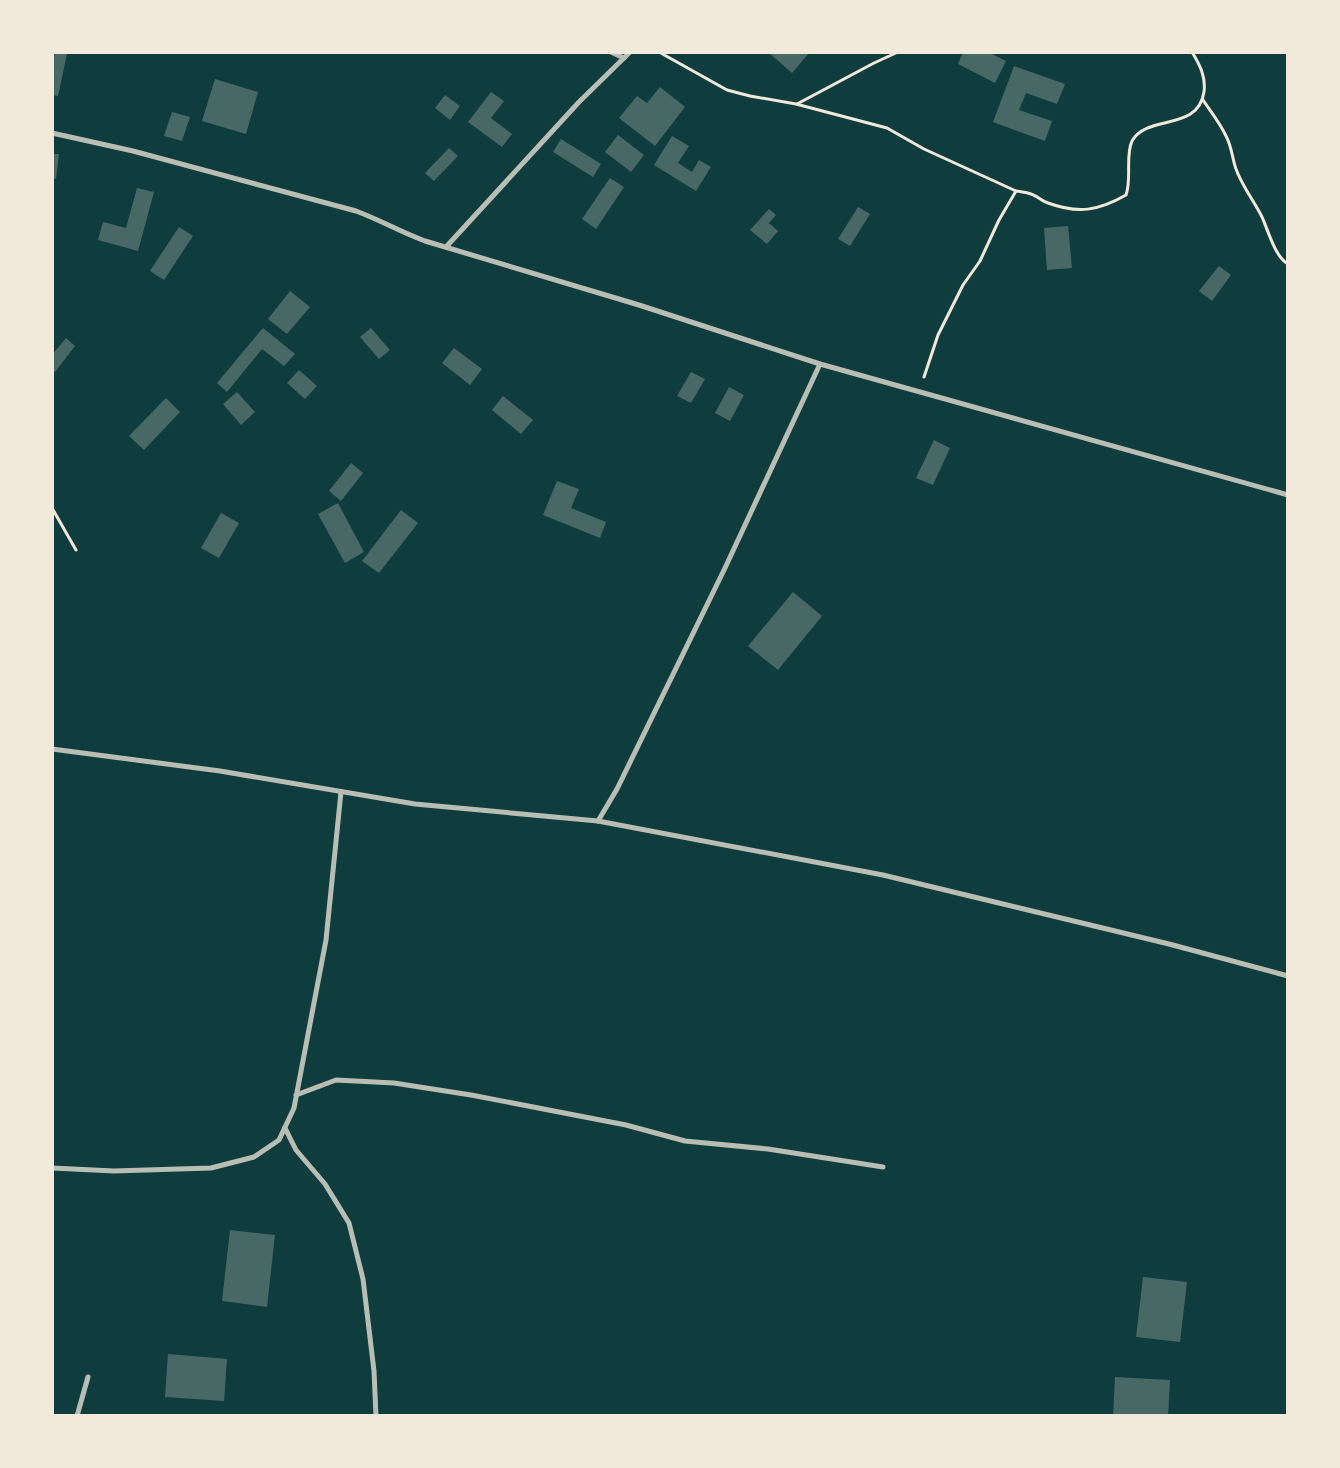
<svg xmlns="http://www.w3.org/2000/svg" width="1340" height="1468" font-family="Roboto,sans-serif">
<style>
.building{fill:#486865}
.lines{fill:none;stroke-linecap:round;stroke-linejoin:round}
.path{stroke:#f1e9da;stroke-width:3}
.minor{stroke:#b8beb3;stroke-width:5}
</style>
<rect width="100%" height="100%" fill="#0f3d3e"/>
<g class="building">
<polygon points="52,52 67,54 58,96 52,95"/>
<polygon points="768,52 810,52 792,73"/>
<polygon points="963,52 988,52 1006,61 995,83 958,64"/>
<polygon points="1014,66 1065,84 1057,104 1026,93 1019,110 1052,121 1045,141 993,122"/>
<polygon points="215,79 258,92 246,134 202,121"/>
<polygon points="660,87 685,107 655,146 619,118 637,96 647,103"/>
<polygon points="491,92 504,101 491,118 512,134 502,147 468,122"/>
<polygon points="445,95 460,106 450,120 435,108"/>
<polygon points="172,112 190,117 182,141 164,136"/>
<polygon points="618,135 644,155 631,172 605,152"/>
<polygon points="672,136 689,146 678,163 692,172 699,160 711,167 696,191 654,165"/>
<polygon points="561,139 601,164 593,177 553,152"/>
<polygon points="449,148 458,156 434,181 425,173"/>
<polygon points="52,154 59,154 56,179 52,178"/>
<polygon points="610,178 624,187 596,229 582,219"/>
<polygon points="137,188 154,192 138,251 98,240 103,222 126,228"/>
<polygon points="858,207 870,214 850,246 838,239"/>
<polygon points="769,209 776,215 769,223 778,231 767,244 750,230"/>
<polygon points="1068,226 1072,268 1047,270 1044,228"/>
<polygon points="179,227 193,236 164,280 150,271"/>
<polygon points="1219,266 1231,275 1212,301 1199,291"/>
<polygon points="290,291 310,307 287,334 268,319"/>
<polygon points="263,328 295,354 284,366 262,349 227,392 217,383"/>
<polygon points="371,328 390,350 379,359 360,337"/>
<polygon points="66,338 75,346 55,372 52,370 52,355"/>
<polygon points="454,348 482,369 470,385 442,363"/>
<polygon points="299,370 317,386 305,399 287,383"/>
<polygon points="691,372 705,379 691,403 677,396"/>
<polygon points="729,387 744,395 730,421 715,413"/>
<polygon points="237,392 255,412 241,425 223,404"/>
<polygon points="503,396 533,420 521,434 492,410"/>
<polygon points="166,398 180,412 144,450 129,436"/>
<polygon points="934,440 950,448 933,485 916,478"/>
<polygon points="351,463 363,473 341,501 329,491"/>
<polygon points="557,481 579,489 571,508 606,522 600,538 543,515"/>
<polygon points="338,503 364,552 345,563 318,514"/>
<polygon points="401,510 418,523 379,573 362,561"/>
<polygon points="221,513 239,523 219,558 201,548"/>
<polygon points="793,592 822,616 778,670 748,646"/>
<polygon points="230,1230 275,1235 267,1307 222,1301"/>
<polygon points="1143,1277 1187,1282 1180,1342 1136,1337"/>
<polygon points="168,1354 227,1359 224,1401 165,1397"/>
<polygon points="1115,1377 1170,1380 1168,1416 1113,1416"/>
</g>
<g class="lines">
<g class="path">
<path d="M659 52 727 90 750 96 796 104 887 128 924 149 1016 191C1021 192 1026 192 1031 194 1037 196 1042 201 1048 203 1078 214 1098 211 1126 195 1132 179 1125 156 1132 141 1147 114 1198 132 1204 92 1206 77 1200 65 1192 52"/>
<path d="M1203 100C1211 112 1220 123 1226 136 1232 147 1232 158 1236 169 1242 186 1254 201 1262 217 1268 230 1275 257 1288 264"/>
<polyline points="797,104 874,63 898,52"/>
<polyline points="924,377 938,335 963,285 980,261 999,220 1016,191"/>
<polyline points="52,508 76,550"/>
</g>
<g class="minor">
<polyline points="611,52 624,58"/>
<path d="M52 133 133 151 356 211C380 220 401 232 425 241L639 305 820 364 1288 495"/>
<polyline points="446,247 579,102 630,52"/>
<polyline points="52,749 220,771 415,804 598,821 883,875 1169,944 1288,976"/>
<polyline points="598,821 617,789 725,568 820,364"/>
<polyline points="296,1095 336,1080 394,1083 471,1095 626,1125 685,1141 768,1149 883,1167"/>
<polyline points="285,1128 296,1150 325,1184 349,1223 363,1279 374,1371 376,1416"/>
<polyline points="52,1168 114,1171 211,1168 254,1157 279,1140 294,1108 326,940 341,792"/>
<polyline points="77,1416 88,1377"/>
</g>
</g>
<rect width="1340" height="1468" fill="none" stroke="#f1e9da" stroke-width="108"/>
</svg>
